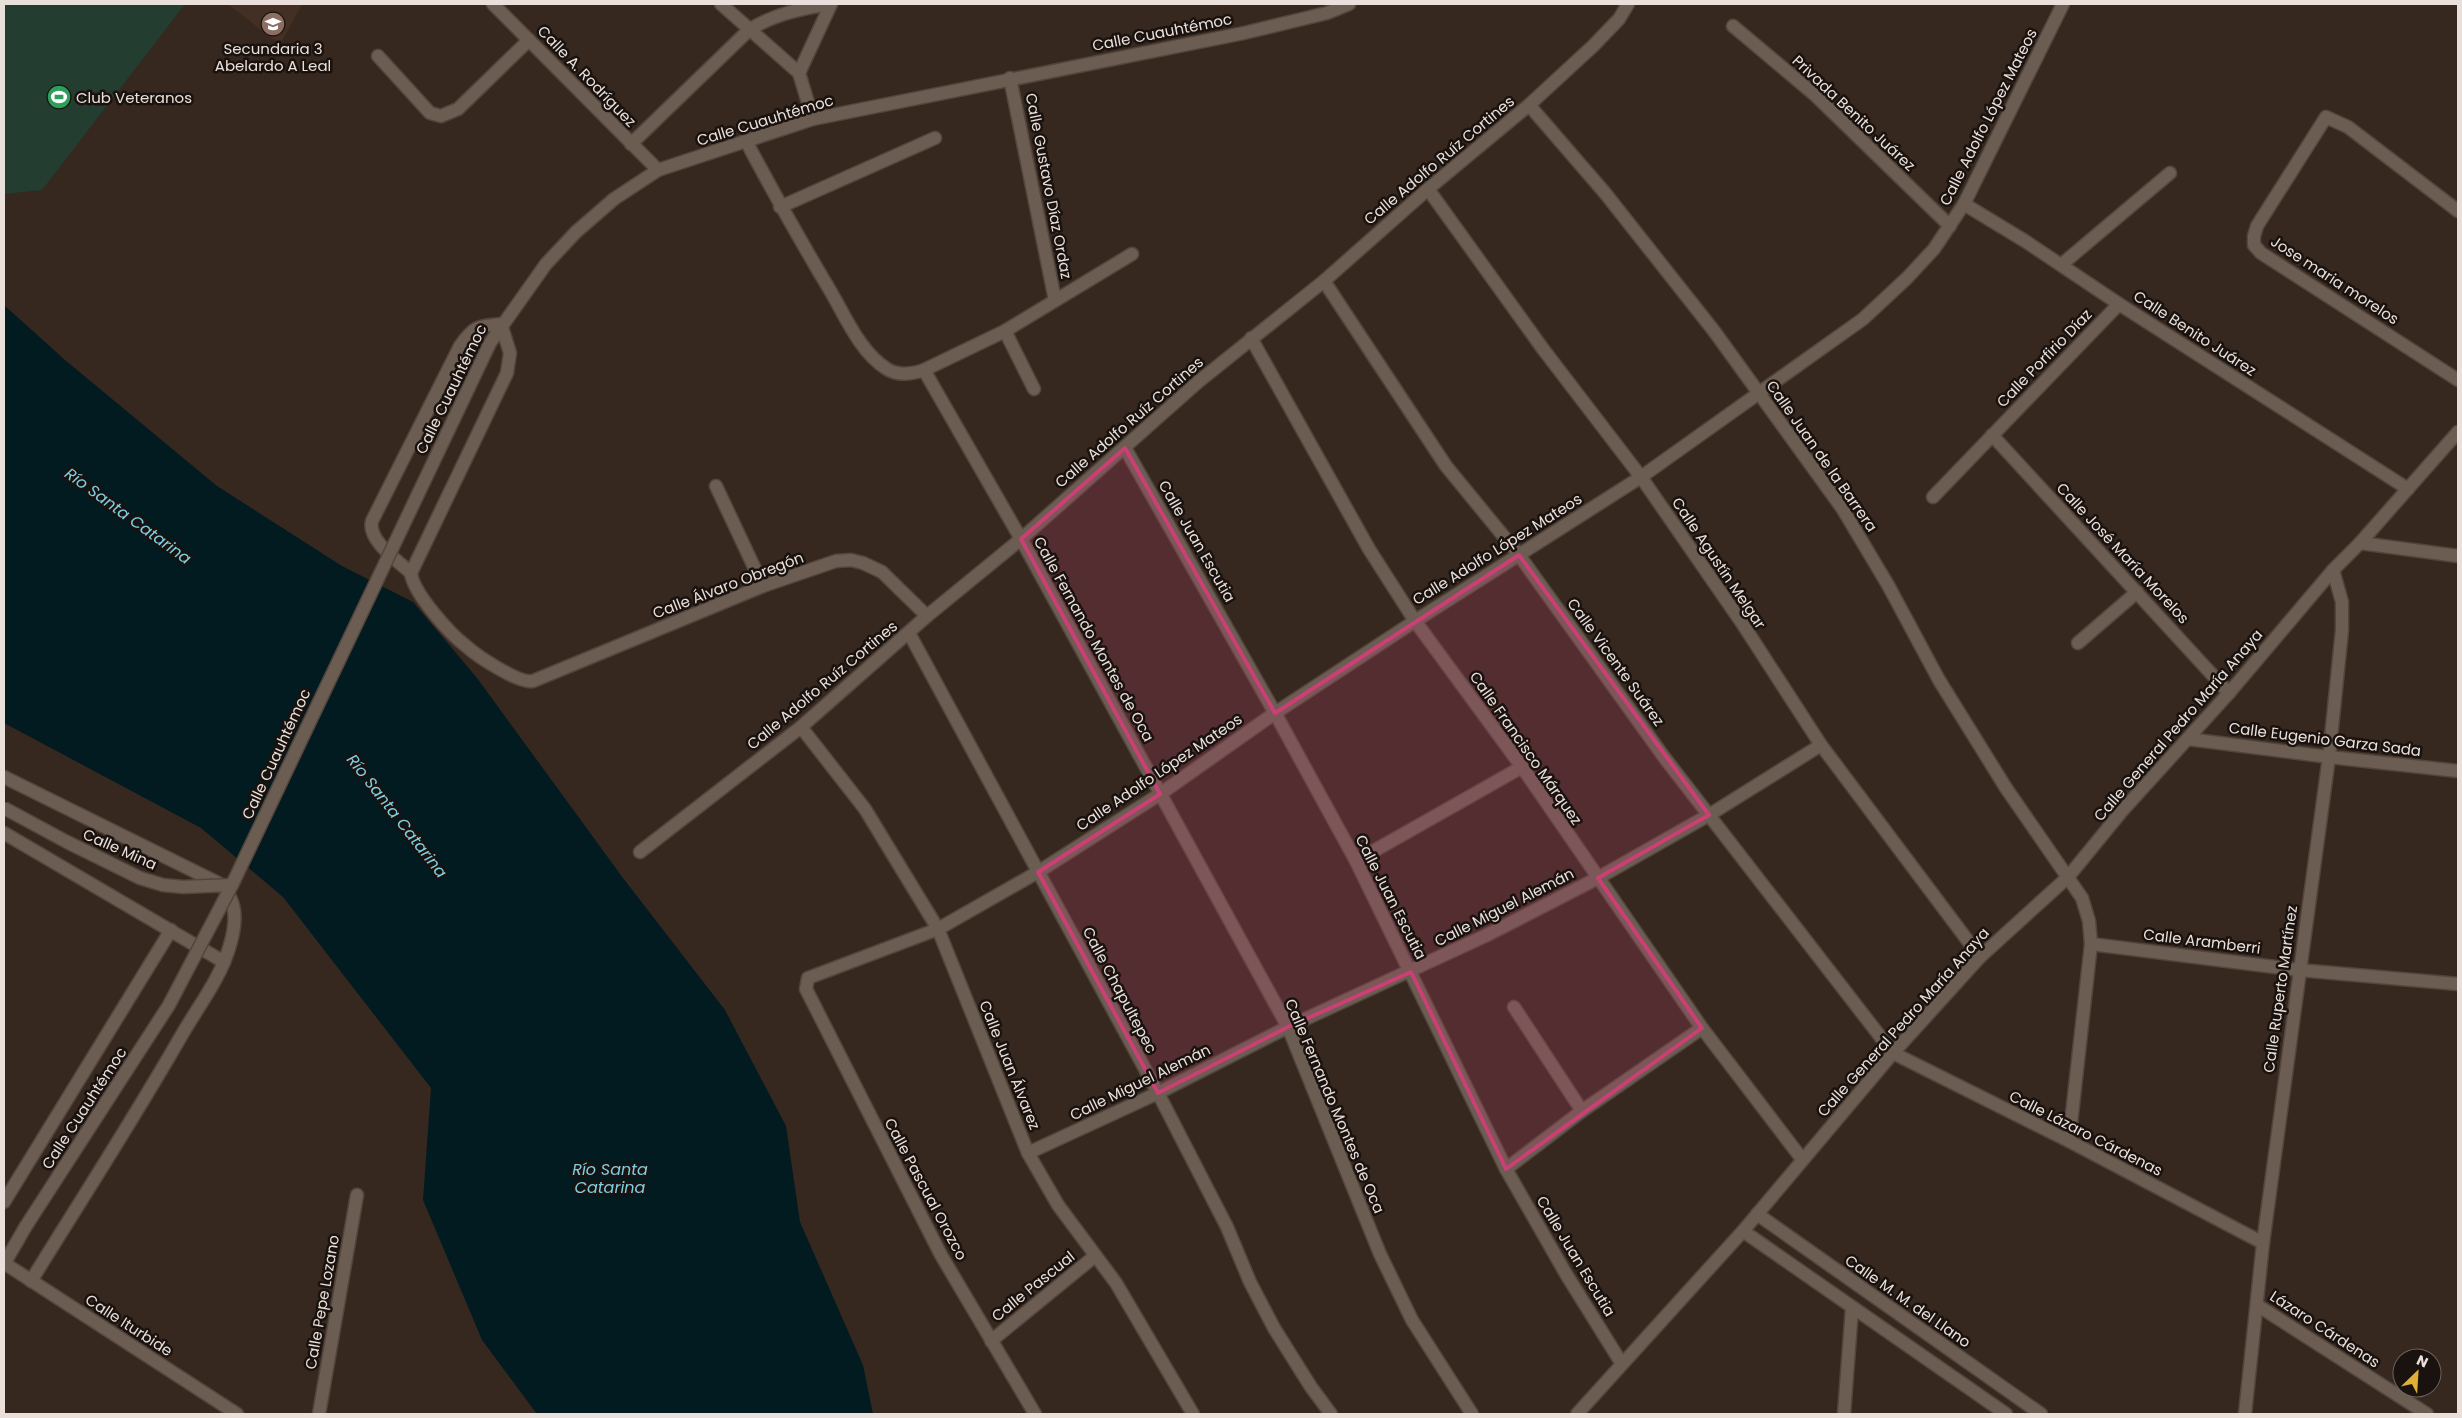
<svg xmlns="http://www.w3.org/2000/svg" width="2462" height="1418" font-family="Poppins,sans-serif">
<style>
.built{fill:#432f23}
.green{fill:#233d30}
.water{fill:#021b21}
.lines{fill:none;stroke-linecap:round;stroke-linejoin:round}
.minor-casing{stroke:#53453d;stroke-width:15}
.minor{stroke:#6b5d52;stroke-width:12}
.minor-bridge-casing{stroke:#53453d;stroke-width:15;stroke-linecap:butt}
.minor-bridge{stroke:#6b5d52;stroke-width:12}
.marked{fill:#ca4075;fill-opacity:0.2;stroke:#ca4075;stroke-width:4;stroke-linejoin:round}
.labels{text-anchor:middle;dominant-baseline:central;stroke-width:5;stroke-linejoin:round;paint-order:stroke}
.street-label{font-size:15px;fill:#eae0db;stroke:#19120e}
.poi-label{font-size:15px;fill:#eae0db;stroke:#19120e}
.water-label{font-size:16px;font-style:italic;fill:#7dd0e5;stroke:#19120e}
</style>
<rect width="100%" height="100%" fill="#36281f"/>
<polygon class="built" points="228,4 302,4 280,45"/>
<polygon class="green" points="4,4 185,4 42,190 4,194"/>
<polygon class="water" points="4,305 65,360 217,486 342,566 413,602 477,678 623,878 725,1010 786,1126 800,1222 863,1365 873,1414 537,1414 482,1340 423,1200 431,1088 283,897 201,828 4,723"/>
<g class="lines">
<g class="minor-casing">
<g id="minor">
<polyline points="493,4 658,170"/>
<polyline points="721,4 799,73 813,119"/>
<polyline points="1733,26 1815,95 1950,226"/>
<polyline points="378,56 430,113 441,116 458,109 529,40"/>
<polyline points="799,73 831,4"/>
<polyline points="1010,78 1055,300"/>
<polyline points="1529,105 1605,193 1714,331 1842,508 1888,585 1939,680 2006,788 2082,898 2089,921 2091,944 2069,1141"/>
<path d="M746 141C773 192 801 242 831 292 846 318 861 353 887 369 898 376 912 374 924 370L1021 539 1288 1027 1380 1254 1412 1320 1472 1414"/>
<path d="M631 144 749 30C774 14 803 8 831 4"/>
<polyline points="1428,189 1543,349 1641,477 1742,623 1821,745 1980,957"/>
<polyline points="1964,204 2025,241 2119,304 2408,489"/>
<polyline points="780,207 935,138"/>
<polyline points="2458,211 2348,127 2326,117 2257,226 2254,236 2254,245 2261,253 2458,380"/>
<polyline points="2061,265 2170,173"/>
<polyline points="1324,281 1446,466 1519,555 1664,757 1893,1053 2069,1141 2263,1243"/>
<polyline points="1005,331 1034,389"/>
<polyline points="1251,338 1369,549 1415,621 1522,767 1702,1028 1802,1159"/>
<polyline points="490,343 546,264 576,232 614,199 658,170 813,119 1244,33 1327,13 1349,4"/>
<polyline points="924,370 1005,331 1132,254"/>
<polyline points="1992,435 2229,693"/>
<polyline points="1125,448 1275,713 1356,861 1506,1169 1566,1274 1622,1364"/>
<polyline points="716,486 763,586"/>
<polyline points="1933,497 2119,304"/>
<polyline points="2360,543 2458,556"/>
<path d="M411 573C398 561 367 540 372 521L460 346C474 326 478 326 501 324L510 353 507 373 411 573C413 593 450 634 466 646 477 656 519 684 533 681L763 586 836 561 851 560 863 563 882 572 927 616"/>
<polyline points="909,633 1158,1093 1227,1227 1250,1282 1274,1328 1311,1387 1331,1414"/>
<polyline points="2078,643 2137,592"/>
<polyline points="801,727 865,809 938,929 1028,1153 1058,1205 1116,1283 1193,1414"/>
<polyline points="2188,739 2329,757 2458,771"/>
<path d="M4 777 218 883C238 899 237 921 230 945 221 978 197 1008 180 1038 133 1120 81 1200 31 1281"/>
<polyline points="4,833 224,962"/>
<polyline points="640,852 801,727 927,616 1021,539 1198,382 1324,281 1428,189 1529,105 1593,46 1619,19 1628,4"/>
<polyline points="1356,861 1522,767"/>
<polyline points="2091,944 2299,970 2458,984"/>
<polyline points="1514,1007 1582,1111"/>
<polyline points="1028,1153 1158,1093 1288,1027 1487,935 1598,878 1709,815 1821,745"/>
<polyline points="1506,1169 1582,1111 1702,1028"/>
<polyline points="4,1202 171,930"/>
<polyline points="1757,1214 2041,1414"/>
<polyline points="1743,1231 2006,1414"/>
<polyline points="4,1263 237,1414"/>
<polyline points="4,1264 26,1226"/>
<polyline points="2257,1305 2427,1414"/>
<polyline points="991,1341 1095,1256"/>
<polyline points="319,1414 357,1195"/>
<polyline points="1035,1414 941,1255 806,989 808,978 938,929 1038,872 1160,794 1275,713 1415,621 1641,477 1863,319 1907,278 1934,249 1964,204 2063,4"/>
<polyline points="1577,1414 1743,1231 1893,1053 1980,957 2068,877 2122,811 2229,693 2333,570 2360,543 2458,432"/>
<polyline points="1844,1414 1852,1308"/>
<polyline points="2245,1414 2263,1243 2329,757 2342,630 2342,602 2333,570"/>
</g>
</g>
<use href="#minor" class="minor"/>
<g class="minor-bridge-casing">
<g id="minor-bridge">
<polyline points="4,808 67,842 140,878 163,885 183,887 232,885"/>
<polyline points="26,1226 169,1005 232,885 490,343"/>
</g>
</g>
<use href="#minor-bridge" class="minor-bridge"/>
</g>
<path class="marked" d="M1125 448 1275 713 1519 555 1709 815 1598 878 1702 1028 1506 1169 1411 972 1288 1027 1158 1093 1038 872 1160 794 1021 539Z"/>
<defs>
<g id="school-disc" transform="scale(1.25)"><circle r="9.5" fill="#8d6e63" stroke="#19120e"/><path d="M0-5L7-2L0 1L-7-2ZM-4 1L0 2.5L4 1V4Q0 6-4 4Z" fill="#fff"/></g>
<g id="stadium-disc" transform="scale(1.25)"><circle r="9.5" fill="#2e9e5b" stroke="#19120e"/><path d="M0-5a6.5 5 0 1 0 0 10a6.5 5 0 1 0 0-10ZM-3.5-1.8h7v3.6h-7Z" fill="#fff"/></g>
</defs>
<g fill-rule="evenodd">
<use href="#school-disc" x="273" y="24"/>
<use href="#stadium-disc" x="59" y="97"/>
</g>
<g class="labels">
<g class="street-label">
<text transform="translate(1162 32) rotate(-11)">Calle Cuauhtémoc</text>
<text transform="translate(587 76) rotate(46)">Calle A. Rodríguez</text>
<text transform="translate(1854 113) rotate(43)">Privada Benito Juárez</text>
<text transform="translate(1988 117) rotate(-63)">Calle Adolfo López Mateos</text>
<text transform="translate(765 120) rotate(-17)">Calle Cuauhtémoc</text>
<text transform="translate(1439 160) rotate(-40)">Calle Adolfo Ruíz Cortines</text>
<text transform="translate(1049 186) rotate(79)">Calle Gustavo Díaz Ordaz</text>
<text transform="translate(2335 280) rotate(33)">Jose maria morelos</text>
<text transform="translate(2195 333) rotate(33)">Calle Benito Juárez</text>
<text transform="translate(2044 358) rotate(-46)">Calle Porfirio Díaz</text>
<text transform="translate(451 389) rotate(-64)">Calle Cuauhtémoc</text>
<text transform="translate(1129 422) rotate(-41)">Calle Adolfo Ruíz Cortines</text>
<text transform="translate(1822 456) rotate(55)">Calle Juan de la Barrera</text>
<text transform="translate(1197 541) rotate(60)">Calle Juan Escutia</text>
<text transform="translate(1497 549) rotate(-32)">Calle Adolfo López Mateos</text>
<text transform="translate(2123 553) rotate(47)">Calle José María Morelos</text>
<text transform="translate(1719 563) rotate(56)">Calle Agustín Melgar</text>
<text transform="translate(728 585) rotate(-21)">Calle Álvaro Obregón</text>
<text transform="translate(1094 639) rotate(61)">Calle Fernando Montes de Oca</text>
<text transform="translate(1616 662) rotate(54)">Calle Vicente Suárez</text>
<text transform="translate(822 685) rotate(-40)">Calle Adolfo Ruíz Cortines</text>
<text transform="translate(2178 725) rotate(-49)">Calle General Pedro María Anaya</text>
<text transform="translate(2325 739) rotate(7)">Calle Eugenio Garza Sada</text>
<text transform="translate(1526 748) rotate(55)">Calle Francisco Márquez</text>
<text transform="translate(276 754) rotate(-65)">Calle Cuauhtémoc</text>
<text transform="translate(1159 772) rotate(-34)">Calle Adolfo López Mateos</text>
<text transform="translate(120 849) rotate(24)">Calle Mina</text>
<text transform="translate(1391 897) rotate(63)">Calle Juan Escutia</text>
<text transform="translate(1504 907) rotate(-27)">Calle Miguel Alemán</text>
<text transform="translate(2202 941) rotate(7)">Calle Aramberri</text>
<text transform="translate(2280 989) rotate(-82)">Calle Ruperto Martínez</text>
<text transform="translate(1120 990) rotate(62)">Calle Chapultepec</text>
<text transform="translate(1903 1022) rotate(-48)">Calle General Pedro María Anaya</text>
<text transform="translate(1010 1065) rotate(68)">Calle Juan Álvarez</text>
<text transform="translate(1140 1082) rotate(-26)">Calle Miguel Alemán</text>
<text transform="translate(1335 1106) rotate(67)">Calle Fernando Montes de Oca</text>
<text transform="translate(84 1108) rotate(-57)">Calle Cuauhtémoc</text>
<text transform="translate(2086 1133) rotate(27)">Calle Lázaro Cárdenas</text>
<text transform="translate(926 1189) rotate(62)">Calle Pascual Orozco</text>
<text transform="translate(1576 1256) rotate(59)">Calle Juan Escutia</text>
<text transform="translate(1033 1286) rotate(-39)">Calle Pascual</text>
<text transform="translate(1908 1301) rotate(35)">Calle M. M. del Llano</text>
<text transform="translate(322 1302) rotate(-80)">Calle Pepe Lozano</text>
<text transform="translate(129 1325) rotate(33)">Calle Iturbide</text>
<text transform="translate(2325 1329) rotate(33)">Lázaro Cárdenas</text>
</g>
<g class="poi-label">
<text x="273" y="48">Secundaria 3<tspan x="273" dy="17">Abelardo A Leal</tspan></text>
<text x="76" y="97" text-anchor="start">Club Veteranos</text>
</g>
<g class="water-label">
<text transform="translate(128 516) rotate(36)">Río Santa Catarina</text>
<text transform="translate(397 816) rotate(52)">Río Santa Catarina</text>
<text x="610" y="1169">Río Santa<tspan x="610" dy="18">Catarina</tspan></text>
</g>
</g>
<rect width="2462" height="1418" fill="none" stroke="#eae0db" stroke-width="10"/>
<g transform="translate(2417 1373) rotate(25)"><circle r="24" fill="#19120e" stroke="#6d6460"/>
<path d="M0-4L9 19L0 12L-9 19Z" fill="#dfb034"/>
<text y="-8" font-size="14" font-weight="bold" text-anchor="middle" fill="#eae0db">N</text>
</g>
</svg>
